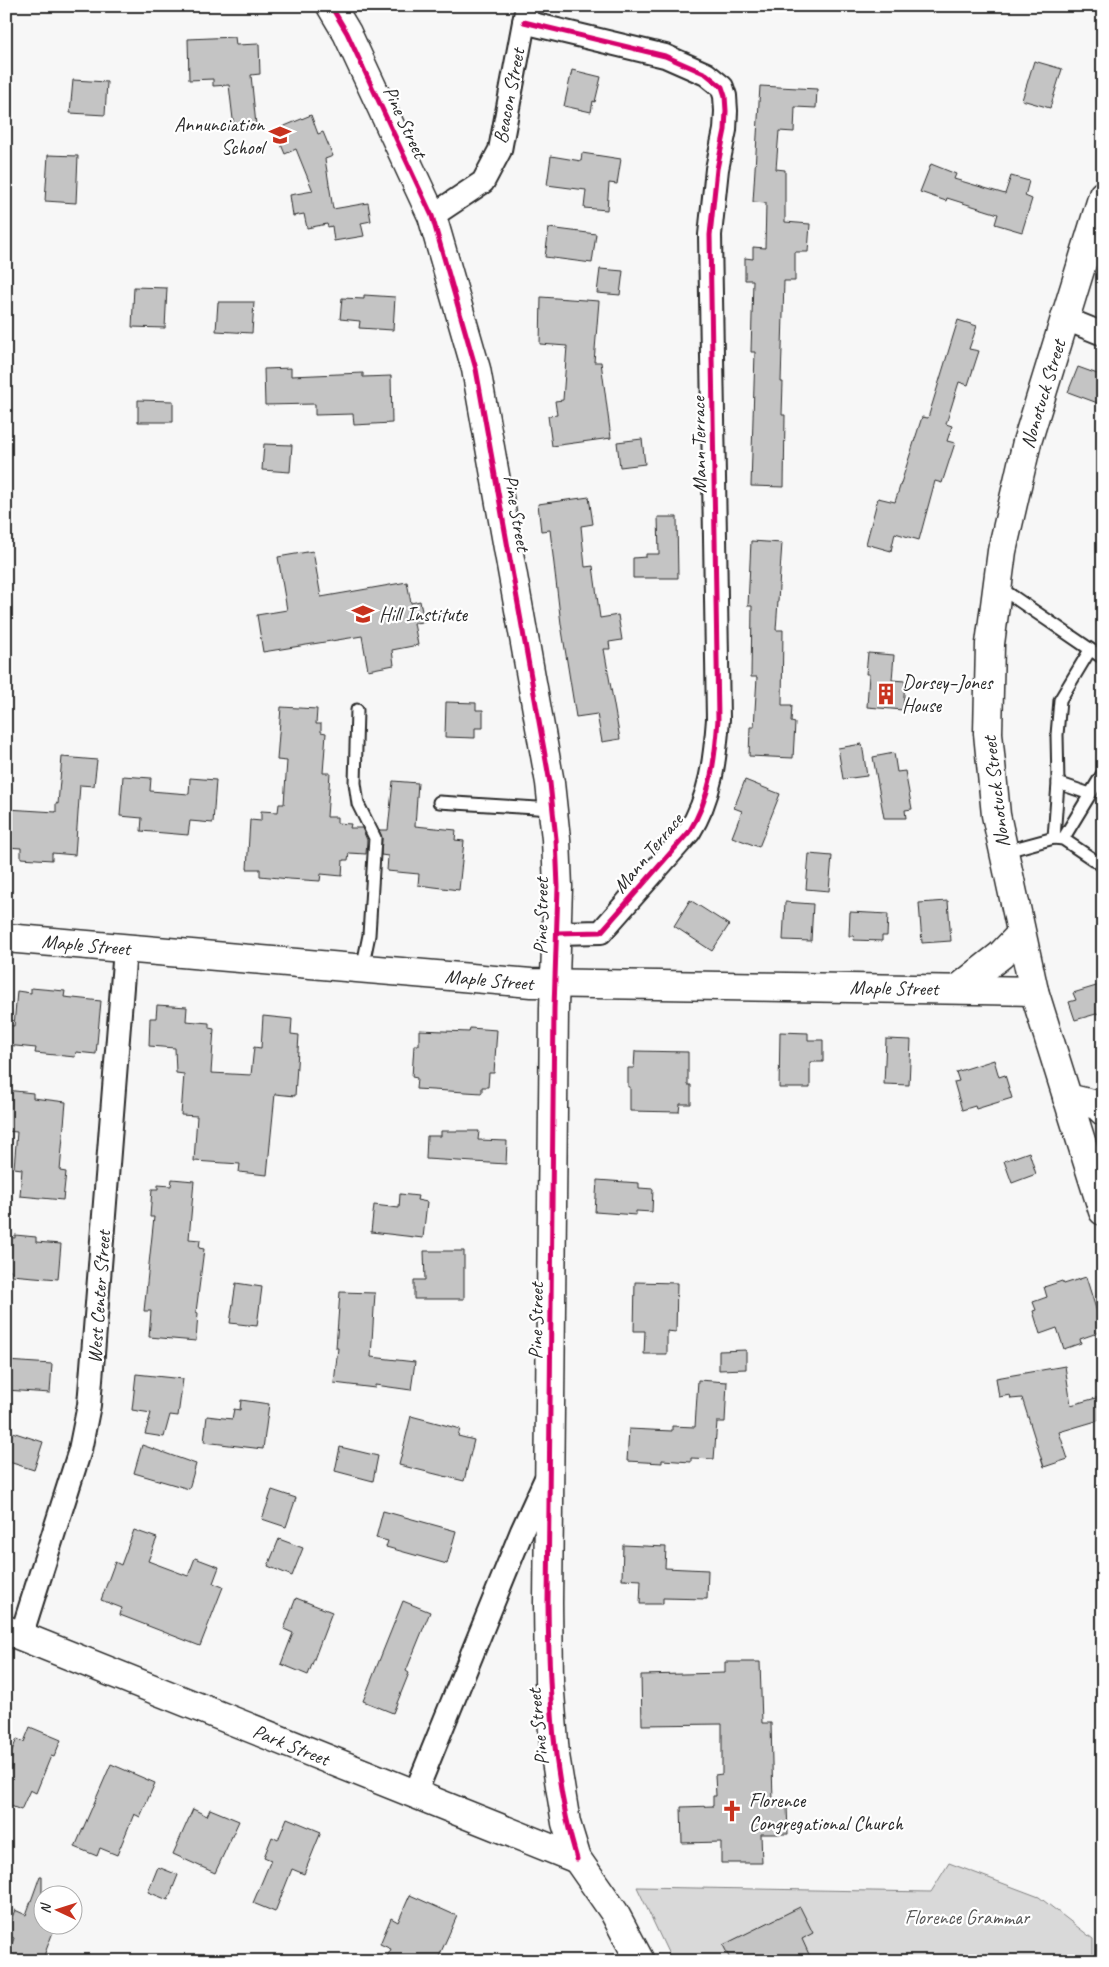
<svg xmlns="http://www.w3.org/2000/svg" width="1109" height="1967" font-family="Caveat,sans-serif">
<style>
.green{fill:#d9d9d9;stroke:#828282}
.building{fill:#c4c4c4;stroke:#2b2b2b}
.lines{fill:none;stroke-linecap:round;stroke-linejoin:round}
.lane-casing{stroke:#2b2b2b;stroke-width:15}
.street-casing{stroke:#2b2b2b;stroke-width:26}
.secondary-casing{stroke:#2b2b2b;stroke-width:31}
.lane{stroke:#fff;stroke-width:11}
.street{stroke:#fff;stroke-width:22}
.secondary{stroke:#fff;stroke-width:28}
.cycleway-casing{stroke:#fff;stroke-width:8}
.cycleway{stroke:#d6006c;stroke-width:5}
.labels{text-anchor:middle;dominant-baseline:central;stroke-width:4.5;stroke-linejoin:round;paint-order:stroke}
.street-label{font-size:20px;fill:#2b2b2b;stroke:#fff}
.poi-label{font-size:20px;fill:#2b2b2b;stroke:#fff;text-anchor:start}
.park-label{font-size:20px;fill:#565656;stroke:#fff}
</style>
<rect width="100%" height="100%" fill="#f7f7f7"/>
<filter id="ink" filterUnits="userSpaceOnUse"><feTurbulence type="fractalNoise" baseFrequency=".02" numOctaves="2"/><feDisplacementMap in="SourceGraphic" scale="10" xChannelSelector="R" yChannelSelector="G"/><feConvolveMatrix kernelMatrix="1 2 1 2 8 2 1 2 1" color-interpolation-filters="sRGB"/></filter>
<g filter="url(#ink)">
<polygon class="green" points="949,1863 1039,1897 1093,1939 1093,1961 672,1961 637,1887 931,1892"/>
<g class="building">
<polygon points="235,37 236,45 259,44 260,74 251,75 256,125 234,128 229,85 213,86 213,79 189,80 188,39"/>
<polygon points="1034,61 1062,69 1050,108 1022,100"/>
<polygon points="572,70 601,77 595,102 593,101 591,112 564,106"/>
<polygon points="73,80 107,82 105,115 70,113"/>
<polygon points="760,86 817,89 816,108 795,107 794,132 779,131 776,169 785,170 785,222 810,224 808,252 795,252 795,281 784,281 781,382 783,382 782,415 785,415 784,487 751,486 755,352 751,352 753,280 745,280 745,258 753,259 753,247 765,248 766,203 753,202"/>
<polygon points="311,115 318,134 323,132 333,156 325,159 333,209 368,203 371,221 361,223 364,236 334,241 332,226 328,227 327,224 307,228 304,214 293,216 290,195 313,191 296,149 285,154 275,130"/>
<polygon points="582,153 621,159 617,184 609,183 607,210 584,208 586,190 547,185 551,156 581,161"/>
<polygon points="48,155 78,156 76,203 45,201"/>
<polygon points="931,164 956,174 954,179 1005,194 1011,176 1029,181 1025,196 1032,199 1022,232 995,224 998,214 947,198 946,201 920,192"/>
<polygon points="549,228 596,234 592,263 545,257"/>
<polygon points="600,269 623,271 620,295 597,293"/>
<polygon points="134,287 167,288 165,328 132,327"/>
<polygon points="364,295 395,297 393,330 359,328 360,321 340,319 342,298 364,299"/>
<polygon points="541,297 599,301 594,362 601,362 611,438 552,446 548,416 557,415 555,401 563,400 567,346 540,344"/>
<polygon points="218,302 254,302 252,333 216,331"/>
<polygon points="958,320 977,326 969,349 979,351 968,385 959,382 946,424 952,426 947,441 955,443 942,483 935,481 919,540 895,533 891,551 866,544 878,498 895,502 922,417 928,418"/>
<polygon points="1078,367 1103,376 1103,405 1068,392"/>
<polygon points="291,368 291,376 363,373 363,377 391,376 392,423 354,425 353,414 315,415 315,404 265,405 264,369"/>
<polygon points="138,400 173,401 173,422 138,422"/>
<polygon points="642,439 645,464 620,467 617,442"/>
<polygon points="264,444 292,445 290,472 262,470"/>
<polygon points="589,497 593,524 581,526 585,567 593,566 600,618 618,615 622,640 609,642 610,649 604,649 620,739 602,742 597,714 576,717 561,624 550,530 541,531 538,504"/>
<polygon points="658,517 677,517 678,578 633,578 633,558 646,557 646,554 659,554"/>
<polygon points="751,541 782,543 776,630 783,630 782,705 792,705 791,722 795,723 793,758 749,756 750,727 754,727 757,677 751,677 752,606 748,606"/>
<polygon points="313,551 321,597 407,582 411,603 420,601 424,622 414,623 418,645 392,650 394,665 368,670 362,636 263,652 257,615 287,610 278,557"/>
<polygon points="868,653 894,655 892,680 905,681 903,710 867,707 869,674 866,674"/>
<polygon points="446,702 476,703 476,710 483,710 483,728 475,728 475,738 445,737"/>
<polygon points="281,707 317,709 316,724 321,724 321,732 326,733 323,773 330,773 327,817 337,817 337,823 351,824 350,828 362,828 367,840 366,854 349,853 348,860 343,860 342,876 321,874 320,881 289,879 260,876 260,869 247,869 250,820 261,821 261,811 278,812 279,804 284,804 287,761 277,760"/>
<polygon points="862,744 867,776 843,779 838,748"/>
<polygon points="894,753 897,772 905,771 912,809 905,810 906,818 884,818 873,757"/>
<polygon points="62,757 97,760 94,786 80,785 75,855 52,853 52,860 21,858 21,848 6,847 7,809 56,812 56,803 58,804"/>
<polygon points="123,776 151,778 150,791 189,794 190,778 216,780 213,823 190,821 188,835 141,831 142,818 120,816"/>
<polygon points="745,780 780,794 759,847 732,837 742,811 734,808"/>
<polygon points="393,781 418,783 415,826 456,830 455,840 464,841 459,890 418,885 419,874 387,871 388,856 381,855 382,838 379,830 388,830"/>
<polygon points="809,854 832,856 829,891 806,889"/>
<polygon points="690,900 729,925 712,951 674,926"/>
<polygon points="948,901 951,941 922,943 919,903"/>
<polygon points="785,902 813,904 811,941 783,940"/>
<polygon points="850,912 888,914 887,936 882,936 882,941 853,940 854,936 849,936"/>
<polygon points="1103,984 1103,1012 1075,1020 1069,1002 1076,1000 1073,993"/>
<polygon points="31,988 65,991 64,997 101,1001 96,1054 76,1052 75,1057 35,1053 36,1048 6,1045 6,1025 14,1026 17,991 31,993"/>
<polygon points="157,1005 187,1007 186,1021 209,1023 209,1028 214,1029 211,1073 251,1075 254,1047 261,1048 263,1016 292,1019 291,1034 299,1035 295,1096 275,1094 267,1175 239,1172 240,1164 194,1161 197,1116 181,1115 184,1074 176,1073 175,1048 149,1046 150,1018 156,1018"/>
<polygon points="470,1028 497,1030 494,1073 489,1073 488,1087 482,1087 482,1093 416,1089 417,1078 412,1077 414,1045 419,1045 419,1030 469,1032"/>
<polygon points="780,1032 808,1033 808,1040 823,1040 823,1062 810,1062 810,1088 779,1088"/>
<polygon points="886,1039 911,1040 909,1085 884,1084"/>
<polygon points="635,1051 688,1052 688,1085 691,1085 691,1104 680,1104 679,1112 630,1111 630,1087 628,1087 628,1068 634,1068"/>
<polygon points="994,1060 999,1077 1005,1075 1012,1098 976,1109 975,1106 962,1110 954,1082 959,1081 956,1072"/>
<polygon points="6,1090 33,1093 33,1098 66,1102 60,1171 66,1172 63,1200 20,1196 22,1169 14,1168 17,1132 6,1131"/>
<polygon points="441,1131 479,1131 478,1140 507,1141 506,1164 426,1159 427,1136 441,1136"/>
<polygon points="1029,1152 1036,1174 1012,1183 1004,1161"/>
<polygon points="172,1179 194,1181 189,1239 200,1240 199,1248 204,1249 196,1312 198,1313 196,1341 149,1337 151,1311 144,1311 154,1217 150,1217 152,1189 158,1189 158,1185 171,1186"/>
<polygon points="597,1180 639,1183 639,1188 653,1189 652,1212 636,1211 636,1215 595,1212"/>
<polygon points="400,1194 418,1196 417,1200 427,1202 423,1238 371,1232 374,1205 399,1208"/>
<polygon points="15,1235 36,1237 36,1242 61,1244 58,1279 11,1275 11,1270 6,1269 6,1237 15,1238"/>
<polygon points="424,1251 464,1251 464,1299 414,1299 414,1280 425,1280"/>
<polygon points="1086,1277 1103,1331 1080,1339 1081,1343 1064,1349 1057,1328 1040,1334 1033,1311 1036,1310 1033,1302 1047,1297 1044,1287 1062,1281 1064,1284"/>
<polygon points="635,1282 677,1283 676,1332 667,1331 667,1354 644,1354 645,1331 634,1331"/>
<polygon points="236,1283 262,1287 257,1326 230,1323"/>
<polygon points="340,1292 375,1293 371,1357 415,1362 411,1390 375,1385 375,1388 334,1383 338,1348 336,1348"/>
<polygon points="746,1350 746,1369 719,1370 719,1351"/>
<polygon points="6,1361 52,1364 50,1393 6,1390"/>
<polygon points="1065,1366 1071,1405 1103,1396 1103,1419 1059,1432 1068,1459 1044,1467 1022,1398 1011,1399 1010,1395 999,1397 996,1378"/>
<polygon points="136,1374 183,1379 178,1416 170,1415 164,1437 145,1434 151,1413 132,1410"/>
<polygon points="698,1380 727,1382 725,1422 717,1422 714,1459 691,1458 691,1462 662,1460 662,1463 627,1461 629,1429 672,1431 672,1426 695,1427"/>
<polygon points="241,1400 269,1404 263,1449 204,1442 207,1416 232,1419 234,1409 240,1410"/>
<polygon points="411,1416 460,1429 458,1436 474,1440 464,1481 399,1465"/>
<polygon points="6,1430 43,1442 34,1470 6,1461"/>
<polygon points="142,1445 196,1464 189,1489 134,1473"/>
<polygon points="340,1447 378,1456 373,1481 335,1471"/>
<polygon points="272,1490 296,1498 286,1527 262,1519"/>
<polygon points="383,1511 456,1531 447,1564 386,1547 388,1541 376,1538"/>
<polygon points="134,1530 157,1538 148,1561 188,1576 195,1558 219,1567 213,1583 223,1587 200,1646 120,1615 122,1608 101,1600 115,1562 121,1565"/>
<polygon points="279,1539 303,1548 292,1576 268,1566"/>
<polygon points="623,1545 666,1547 665,1568 708,1570 707,1599 663,1598 663,1604 640,1604 641,1580 622,1579"/>
<polygon points="296,1598 332,1612 308,1675 281,1664 293,1633 284,1629"/>
<polygon points="403,1601 430,1612 406,1671 409,1673 393,1713 363,1701"/>
<polygon points="725,1662 760,1662 762,1723 771,1723 773,1802 784,1802 784,1805 787,1805 788,1834 761,1834 762,1863 721,1863 721,1842 682,1843 681,1807 713,1806 713,1796 716,1796 715,1775 722,1774 722,1724 642,1725 641,1675 725,1673"/>
<polygon points="30,1727 61,1740 54,1757 51,1756 36,1793 30,1790 21,1810 6,1804 6,1780 12,1766 6,1764 17,1739 24,1742"/>
<polygon points="111,1764 155,1783 140,1817 134,1814 117,1855 100,1848 97,1856 75,1847"/>
<polygon points="193,1809 207,1816 210,1809 239,1821 215,1873 173,1854"/>
<polygon points="287,1818 321,1832 304,1874 292,1869 275,1912 253,1903 271,1860 264,1857 272,1837 278,1840"/>
<polygon points="158,1867 178,1875 168,1900 148,1892"/>
<polygon points="40,1876 42,1876 42,1924 56,1924 42,1961 6,1961 14,1938 6,1934 6,1932 15,1910 26,1915"/>
<polygon points="410,1895 457,1916 437,1961 385,1961 391,1949 380,1944 391,1918 398,1922"/>
<polygon points="800,1907 813,1933 802,1939 812,1961 731,1961 723,1945"/>
</g>
<g class="lines">
<g class="lane-casing">
<g id="lane">
<polyline points="999,587 1103,658"/>
<polyline points="357,710 355,783 358,804 375,838 369,935 362,969"/>
<polyline points="1058,783 1090,794"/>
<polyline points="439,802 553,809"/>
<polyline points="1054,838 1058,783 1057,735 1060,700 1090,650"/>
<polyline points="1063,839 1103,773"/>
<polyline points="1003,852 1054,838 1063,839 1103,866"/>
</g>
</g>
<g class="street-casing">
<g id="street">
<path d="M524 22 665 56 706 74 722 87 725 96 726 111 725 130 717 169 710 235 718 719C715 759 711 797 689 832L601 932 557 933"/>
<polyline points="432,216 483,182 500,150 527,6"/>
<polyline points="1066,319 1103,334"/>
<polyline points="21,1636 80,1450 89,1405 125,949"/>
<polyline points="415,1794 522,1531 548,1474"/>
</g>
</g>
<g class="secondary-casing">
<g id="secondary">
<polyline points="331,6 347,33 432,216 476,369 550,783 556,839 558,887 554,1008 548,1603 549,1681 555,1755 566,1823 577,1859 614,1912 640,1961"/>
<polyline points="1103,195 1027,442 1002,551 990,644 988,733 996,815 1034,991 1103,1211"/>
<polyline points="6,938 531,983 1034,991"/>
<polyline points="958,989 1001,955 1021,934"/>
<polyline points="1067,1098 1097,1105 1103,1111"/>
<polyline points="6,1630 577,1859"/>
</g>
</g>
<use href="#lane" class="lane"/>
<use href="#street" class="street"/>
<use href="#secondary" class="secondary"/>
<g class="cycleway-casing">
<g id="cycleway">
<path d="M331 6 347 33 432 216 476 369 550 783 556 839 558 887 554 1008 548 1603C549 1690 552 1776 577 1859"/>
<path d="M524 22 665 56 706 74 722 87 725 96 726 111 725 130 717 169 710 235 718 719C715 759 711 797 689 832L601 932 557 933"/>
</g>
</g>
<use href="#cycleway" class="cycleway"/>
</g>
</g>
<defs>
<g id="school-bare" transform="scale(1.725)"><path d="M0-5L7-2L0 1L-7-2ZM-4 1L0 2.5L4 1V4Q0 6-4 4Z" fill="#c8321e" stroke="#fff" stroke-width="2.5" paint-order="stroke"/></g>
<g id="building-bare" transform="scale(1.725)"><path d="M-4-6H4V6H1V3H-1V6H-4ZM-2.5-4.3h1.7v1.8h-1.7ZM.8-4.3h1.7v1.8H.8ZM-2.5-1h1.7V.8h-1.7ZM.8-1h1.7V.8H.8Z" fill="#c8321e" stroke="#fff" stroke-width="2.5" paint-order="stroke"/></g>
<g id="church-bare" transform="scale(1.725)"><path d="M-1.2-6h2.4v3.5h3.3v2.4h-3.3V6h-2.4V-.1h-3.3v-2.4h3.3Z" fill="#c8321e" stroke="#fff" stroke-width="2.5" paint-order="stroke"/></g>
</defs>
<g fill-rule="evenodd">
<use href="#school-bare" x="280" y="135"/>
<use href="#school-bare" x="363" y="614"/>
<use href="#building-bare" x="886" y="694"/>
<use href="#church-bare" x="732" y="1811"/>
</g>
<g class="labels">
<g class="street-label">
<text transform="translate(509 96) rotate(-79)">Beacon Street</text>
<text transform="translate(405 122) rotate(65)">Pine Street</text>
<text transform="translate(1043 394) rotate(-73)">Nonotuck Street</text>
<text transform="translate(699 445) rotate(-91)">Mann Terrace</text>
<text transform="translate(517 513) rotate(80)">Pine Street</text>
<text transform="translate(996 792) rotate(-97)">Nonotuck Street</text>
<text transform="translate(648 853) rotate(-50)">Mann Terrace</text>
<text transform="translate(541 916) rotate(-89)">Pine Street</text>
<text transform="translate(86 945) rotate(5)">Maple Street</text>
<text transform="translate(489 980) rotate(5)">Maple Street</text>
<text transform="translate(894 988) rotate(1)">Maple Street</text>
<text transform="translate(99 1297) rotate(-86)">West Center Street</text>
<text transform="translate(536 1321) rotate(-89)">Pine Street</text>
<text transform="translate(538 1727) rotate(-96)">Pine Street</text>
<text transform="translate(291 1745) rotate(22)">Park Street</text>
</g>
<g class="poi-label">
<text x="264" y="124" text-anchor="end">Annunciation<tspan x="264" dy="23">School</tspan></text>
<text x="379" y="614">Hill Institute</text>
<text x="902" y="682">Dorsey–Jones<tspan x="902" dy="23">House</tspan></text>
<text x="749" y="1800">Florence<tspan x="749" dy="23">Congregational Church</tspan></text>
</g>
<g class="park-label">
<text x="967" y="1917">Florence Grammar</text>
</g>
</g>
<rect width="1109" height="1967" fill="none" stroke="#fff" stroke-width="25"/>
<rect x="12" y="12" width="1084" height="1942" fill="none" stroke="#2b2b2b" stroke-width="2" filter="url(#ink)"/>
<g transform="translate(58 1910) rotate(274)"><circle r="24" fill="#ffffff" stroke="#aaaaaa"/>
<path d="M0-4L9 19L0 12L-9 19Z" fill="#c8321e"/>
<text y="-8" font-size="14" font-weight="bold" text-anchor="middle" fill="#2b2b2b">N</text>
</g>
</svg>
